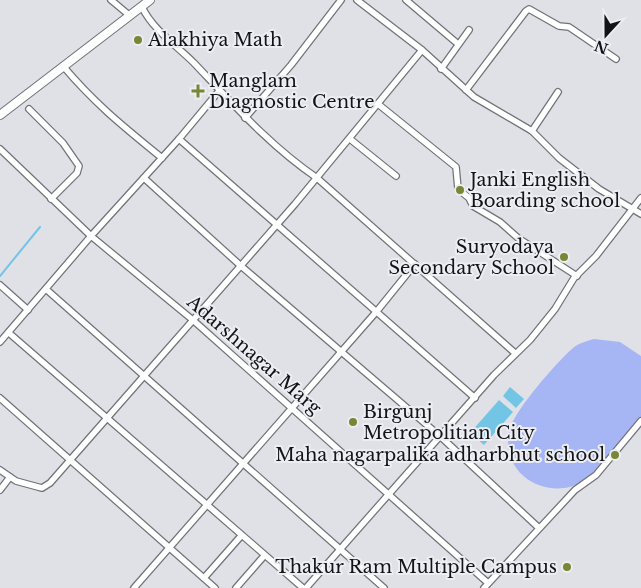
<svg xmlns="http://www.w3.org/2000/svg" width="641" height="588" font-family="'Libre Baskerville',serif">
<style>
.grass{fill:#a6b5f4}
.water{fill:#72c5e4}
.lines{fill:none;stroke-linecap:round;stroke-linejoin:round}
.stream{stroke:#72c5e4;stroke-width:2}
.minor-casing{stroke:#727377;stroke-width:8}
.major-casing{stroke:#727377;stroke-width:10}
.minor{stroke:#fff;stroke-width:5.5}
.major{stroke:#fff;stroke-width:8}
.poi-dot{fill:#778736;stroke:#edeef3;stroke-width:2}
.labels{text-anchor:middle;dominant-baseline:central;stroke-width:4;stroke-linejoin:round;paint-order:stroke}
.poi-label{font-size:18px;fill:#131415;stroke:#edeef3;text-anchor:start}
.street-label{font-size:18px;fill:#131415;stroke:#edeef3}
</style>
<rect width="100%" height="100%" fill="#e0e1e6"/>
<path class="grass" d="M594 339 620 342 641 356V418C629 433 599 473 585 481 548 502 501 476 509 432 512 413 557 362 573 348 579 343 587 341 594 339Z"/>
<g class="water">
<polygon points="510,387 524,399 516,408 503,396"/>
<polygon points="499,400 513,412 484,445 470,433"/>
</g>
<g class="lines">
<polyline class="stream" points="0,276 40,227"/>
<g class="minor-casing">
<g id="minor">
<polyline points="111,0 129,15"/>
<polyline points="357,0 422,50 474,97 532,131 559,158 599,189 641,214"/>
<polyline points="406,0 458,44"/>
<path d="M142 7C153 30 176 45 194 63 233 104 270 146 317 178L515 353"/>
<path d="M63 66C95 104 124 127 162 158"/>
<polyline points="441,69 469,30"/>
<polyline points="466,90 526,11 529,9 559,26 569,27 616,59"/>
<polyline points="378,104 456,167 458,189 469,198 473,206 500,222 518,238 577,276"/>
<polyline points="29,109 63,143 79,166 77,173 51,199"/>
<polyline points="245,118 291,65 341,0"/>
<polyline points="532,131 558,92"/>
<polyline points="179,139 475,398"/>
<polyline points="350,139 396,176"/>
<polyline points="0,149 91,236 194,321 488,583"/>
<polyline points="144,178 241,266 441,437 539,528"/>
<polyline points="0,285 28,310"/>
<polyline points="47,290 384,588"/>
<polyline points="9,333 303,588"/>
<polyline points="0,342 91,236 179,139 219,91"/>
<polyline points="0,398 215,588"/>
<polyline points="0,470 16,481 38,487 42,488 50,483 295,204 422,50"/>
<polyline points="0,490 10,477"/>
<polyline points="204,578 241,536"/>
<polyline points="134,588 377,311 415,264"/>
<polyline points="236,588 264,556"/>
<polyline points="306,588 494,375 530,340 555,309 574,278 596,256 641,198"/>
<polyline points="484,588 575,490 596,475 641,421"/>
</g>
</g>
<g class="major-casing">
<polyline id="major" points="0,115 150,0"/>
</g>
<use href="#minor" class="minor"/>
<use href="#major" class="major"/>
</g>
<g class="poi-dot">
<circle cx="138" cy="40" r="5"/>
<path d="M195.5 83.5h5v5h5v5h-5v5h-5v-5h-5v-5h5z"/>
<circle cx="460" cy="190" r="5"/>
<circle cx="564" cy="257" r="5"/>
<circle cx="353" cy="422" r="5"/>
<circle cx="615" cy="455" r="5"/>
<circle cx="567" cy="567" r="5"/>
</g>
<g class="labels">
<g class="poi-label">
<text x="148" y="40">Alakhiya Math</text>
<text x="209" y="81">Manglam<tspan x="209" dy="21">Diagnostic Centre</tspan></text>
<text x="470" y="180">Janki English<tspan x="470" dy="21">Boarding school</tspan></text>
<text x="554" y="247" text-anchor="end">Suryodaya<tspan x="554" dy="21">Secondary School</tspan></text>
<text x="363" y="412">Birgunj<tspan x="363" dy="21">Metropolitian City</tspan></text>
<text x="605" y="455" text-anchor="end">Maha nagarpalika adharbhut school</text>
<text x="557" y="567" text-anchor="end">Thakur Ram Multiple Campus</text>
</g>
<g class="street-label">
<text transform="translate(254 355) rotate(41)">Adarshnagar Marg</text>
</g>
</g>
<g transform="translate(606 35) rotate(201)" stroke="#edeef3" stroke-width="4" paint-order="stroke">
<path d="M0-4L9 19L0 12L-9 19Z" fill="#131415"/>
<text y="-8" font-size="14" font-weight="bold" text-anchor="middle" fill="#131415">N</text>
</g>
</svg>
